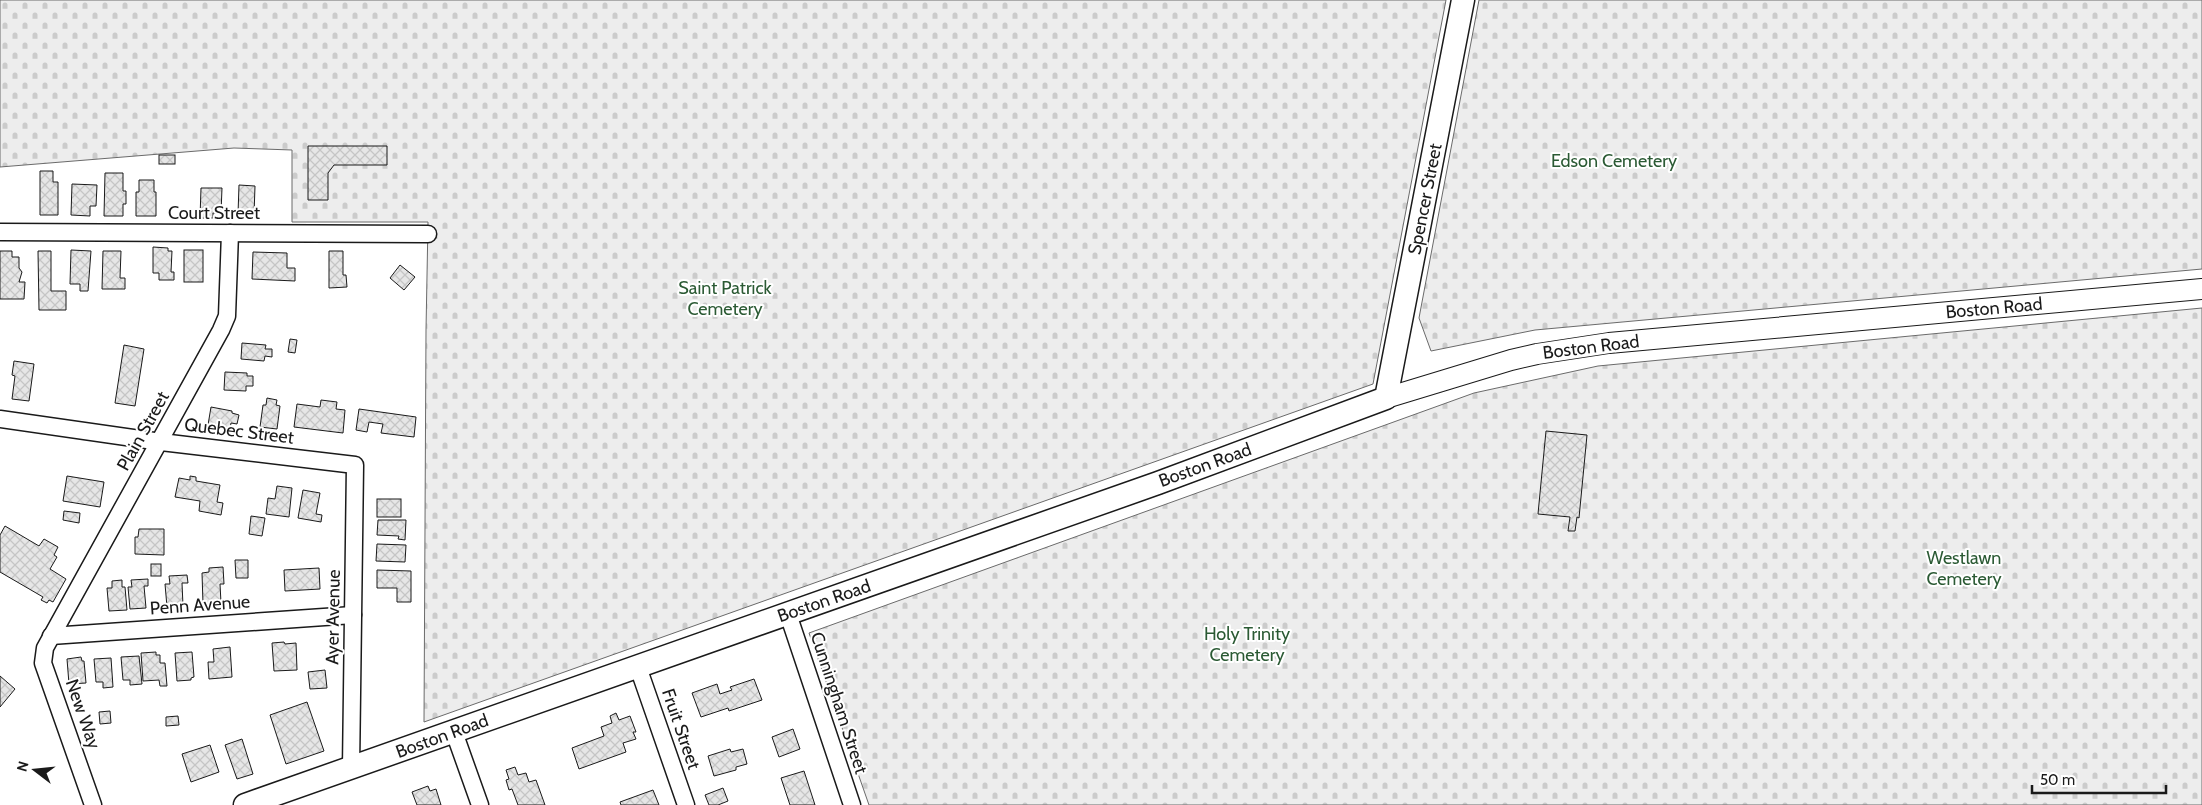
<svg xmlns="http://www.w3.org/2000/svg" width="2202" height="805" font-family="Cabin,sans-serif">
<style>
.cemetery{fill:url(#cemetery-stones);stroke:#6a6a6a}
.building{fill:url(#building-cross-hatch);stroke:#1a1a1a}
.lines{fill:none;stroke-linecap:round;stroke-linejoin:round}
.minor-casing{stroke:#1a1a1a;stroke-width:19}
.tertiary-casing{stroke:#1a1a1a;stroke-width:22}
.secondary-casing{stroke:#1a1a1a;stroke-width:25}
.minor{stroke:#fff;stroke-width:16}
.tertiary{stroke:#fff;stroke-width:20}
.secondary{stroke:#fff;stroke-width:22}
.labels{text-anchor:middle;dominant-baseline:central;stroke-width:4;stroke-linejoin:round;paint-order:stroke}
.park-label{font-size:18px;fill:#2b5a34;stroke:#fff}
.street-label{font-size:18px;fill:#1a1a1a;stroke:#fff}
</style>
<defs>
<pattern id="cemetery-stones" width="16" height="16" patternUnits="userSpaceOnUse" patternTransform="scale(1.25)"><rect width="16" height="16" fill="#ededed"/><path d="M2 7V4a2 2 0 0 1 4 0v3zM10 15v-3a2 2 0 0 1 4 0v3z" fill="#cbcbcb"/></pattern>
<pattern id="building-cross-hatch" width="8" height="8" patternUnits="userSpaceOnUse" patternTransform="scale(1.25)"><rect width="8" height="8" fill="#e6e6e6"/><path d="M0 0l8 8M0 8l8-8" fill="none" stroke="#c5c5c5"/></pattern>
</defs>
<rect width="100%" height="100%" fill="#fff"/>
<g class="cemetery">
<polygon points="0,0 1446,0 1373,384 424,722 426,330 428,222 292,222 292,150 234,148 0,167"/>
<polygon points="1479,0 2202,0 2202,269 1535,330 1431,351 1419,318"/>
<polygon points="2202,308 2202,805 869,805 809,633 1474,393 1598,366"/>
</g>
<g class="building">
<polygon points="308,146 387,146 387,165 334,165 328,173 328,200 308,200"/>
<rect x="159" y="155" width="16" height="9"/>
<polygon points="40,171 53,171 53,182 58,182 58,215 40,215"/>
<polygon points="105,173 123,173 123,191 126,191 126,204 123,204 123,216 104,216"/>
<polygon points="139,180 154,180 154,192 156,192 156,216 136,216 136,192 139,192"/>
<polygon points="72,184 97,185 96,206 90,206 90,216 71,215"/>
<polygon points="239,185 255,186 254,215 238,214"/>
<polygon points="201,188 222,188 221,213 213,213 213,218 200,218"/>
<polygon points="153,247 168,248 168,251 172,251 171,272 174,272 174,280 159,280 159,273 153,273"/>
<polygon points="71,250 91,251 88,291 80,291 80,284 70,284"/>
<rect x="184" y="250" width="19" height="32"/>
<polygon points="0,251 12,251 12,257 19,257 19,268 22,272 19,282 25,282 24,299 0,299"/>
<polygon points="38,251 51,251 51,291 66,291 66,310 39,310"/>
<polygon points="103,251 121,251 120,278 125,278 125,289 102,289"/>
<polygon points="329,251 343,251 343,275 346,275 347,287 329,288"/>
<polygon points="253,252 287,253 287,268 295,268 295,281 252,279"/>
<polygon points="400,265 415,277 404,290 390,278"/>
<polygon points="290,339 297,340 295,353 288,352"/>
<polygon points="242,343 266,345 265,349 272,349 272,357 265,356 264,361 241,359"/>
<polygon points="124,345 144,349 135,406 115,403"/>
<polygon points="14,361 34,364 29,401 12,399 15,376 12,375"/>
<polygon points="225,372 247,373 247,376 253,376 253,386 246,386 246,391 224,390"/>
<polygon points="267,398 277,400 276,405 280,406 277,429 260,427 263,405 266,405"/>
<polygon points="321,400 337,402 336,409 345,410 343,433 294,427 297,404 320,407"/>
<polygon points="211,407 232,411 232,413 239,415 237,424 231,423 230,429 208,425"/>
<polygon points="359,409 416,417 414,437 381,433 383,424 369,422 367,432 356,430"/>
<polygon points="1546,431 1587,435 1579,518 1577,517 1575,531 1568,531 1570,517 1538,514"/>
<polygon points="67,476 104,482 100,507 63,501"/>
<polygon points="190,476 196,477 196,481 220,485 217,502 223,503 221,515 199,511 200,501 175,497 179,478 190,480"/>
<polygon points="277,486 292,488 289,517 266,514 268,498 275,499"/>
<polygon points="303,490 320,493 316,514 322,515 321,522 298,518"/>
<rect x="377" y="499" width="24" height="18"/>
<polygon points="64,511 80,513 79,523 63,520"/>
<polygon points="251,516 265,518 262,536 249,534"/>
<polygon points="378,520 406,520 405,540 398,539 399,536 377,535"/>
<polygon points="5,526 39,546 44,539 58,547 54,555 57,557 50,569 66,579 53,602 49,600 47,603 41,600 43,597 0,572 0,535"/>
<polygon points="139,529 164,529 164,555 135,554 135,537 138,537"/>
<polygon points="377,544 406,545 405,562 376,561"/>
<polygon points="235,560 248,560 248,578 236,578"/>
<rect x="151" y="564" width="10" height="12"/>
<polygon points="223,567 224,584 220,584 221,603 203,604 202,573 209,572 209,568"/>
<polygon points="319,568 320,589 285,591 284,570"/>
<polygon points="377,570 411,571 411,602 397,602 397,588 377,588"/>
<polygon points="187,575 188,583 182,583 183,606 167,607 165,584 170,584 169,576"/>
<polygon points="148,579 148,586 144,586 146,608 130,609 128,587 132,587 131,580"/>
<polygon points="122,580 122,587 125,587 127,610 109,611 107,588 112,588 112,581"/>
<polygon points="284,642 285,644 296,643 297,670 274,671 272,643"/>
<polygon points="230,647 232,677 209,679 208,662 214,662 213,649"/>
<polygon points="156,652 156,655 160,655 160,663 165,663 167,686 160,686 159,680 143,681 141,653"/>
<polygon points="192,652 194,677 191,678 191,680 177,681 175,653"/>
<polygon points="139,656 142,684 130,685 130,680 123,680 121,657"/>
<polygon points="81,657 82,661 84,661 86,683 69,684 67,659"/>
<polygon points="111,658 113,687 103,688 103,682 96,682 94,659"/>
<polygon points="325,670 327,688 310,689 308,672"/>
<polygon points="0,676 15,689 0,707"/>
<polygon points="754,679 762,700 729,711 728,708 701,717 692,693 717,684 720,694 732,690 730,687"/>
<polygon points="307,702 324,751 286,764 270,715"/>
<polygon points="110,711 111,723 100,724 99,712"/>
<polygon points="616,713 619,720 630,716 636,732 633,732 636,739 623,743 626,752 579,769 572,748 604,736 601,727 612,723 610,716"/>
<polygon points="178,716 179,725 166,726 166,717"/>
<polygon points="793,729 800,749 779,757 772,737"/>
<polygon points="242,739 253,774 237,779 225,745"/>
<polygon points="210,745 219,772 191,782 182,754"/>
<polygon points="730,749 731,752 743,749 747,764 736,767 736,770 714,776 708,756"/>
<polygon points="515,767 518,775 526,773 529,782 536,780 545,805 518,805 512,789 509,790 506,780 509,779 506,770"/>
<polygon points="804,771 815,805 790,805 781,778"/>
<polygon points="428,786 430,791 436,789 441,805 417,805 412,792"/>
<polygon points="723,788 728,801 718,805 709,805 705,795"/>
<polygon points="653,790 659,805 621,805 620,802"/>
</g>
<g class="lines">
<g class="minor-casing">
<g id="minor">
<polyline points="0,232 428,234"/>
<polyline points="0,419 161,442 355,465 351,769"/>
<polyline points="788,614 852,805"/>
<polyline points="51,636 353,615"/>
<polyline points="638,667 686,805"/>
<polyline points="454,732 480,805"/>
<polyline points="93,805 43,663 45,648 221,330 227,316 230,233"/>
</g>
</g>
<g class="tertiary-casing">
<polyline id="tertiary" points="1386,398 1511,360 1537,354 1609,343 2202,289"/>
</g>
<g class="secondary-casing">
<polyline id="secondary" points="245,805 1158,483 1386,398 1463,0"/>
</g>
<use href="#minor" class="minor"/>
<use href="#tertiary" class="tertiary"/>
<use href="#secondary" class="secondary"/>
</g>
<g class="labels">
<g class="park-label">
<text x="1614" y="161">Edson Cemetery</text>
<text x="725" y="288">Saint Patrick<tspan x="725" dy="21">Cemetery</tspan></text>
<text x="1964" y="558">Westlawn<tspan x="1964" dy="21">Cemetery</tspan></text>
<text x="1247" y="634">Holy Trinity<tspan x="1247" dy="21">Cemetery</tspan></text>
</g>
<g class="street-label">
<text transform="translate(1425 199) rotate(-79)">Spencer Street</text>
<text x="214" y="213">Court Street</text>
<text transform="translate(1994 308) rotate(-5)">Boston Road</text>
<text transform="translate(1591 347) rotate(-7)">Boston Road</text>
<text transform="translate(143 431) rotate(-61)">Plain Street</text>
<text transform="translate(239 431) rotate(7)">Quebec Street</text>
<text transform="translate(1205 465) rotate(-20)">Boston Road</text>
<text transform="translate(824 601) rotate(-19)">Boston Road</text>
<text transform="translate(200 605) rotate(-4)">Penn Avenue</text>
<text transform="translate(333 617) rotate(-89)">Ayer Avenue</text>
<text transform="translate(839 703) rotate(72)">Cunningham Street</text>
<text transform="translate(83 714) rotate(71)">New Way</text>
<text transform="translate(681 729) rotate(71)">Fruit Street</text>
<text transform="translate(442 736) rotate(-20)">Boston Road</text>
</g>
</g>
<g transform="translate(35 770) rotate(286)" stroke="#ffffff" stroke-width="4" paint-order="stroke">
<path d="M0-4L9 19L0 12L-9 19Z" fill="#1a1a1a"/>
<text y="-8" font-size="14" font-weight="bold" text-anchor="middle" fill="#1a1a1a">N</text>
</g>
<path d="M2032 785v8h134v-8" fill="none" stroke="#1a1a1a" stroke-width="2.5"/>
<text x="2040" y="785" font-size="15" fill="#1a1a1a" stroke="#ffffff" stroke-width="4" paint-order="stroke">50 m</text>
</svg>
